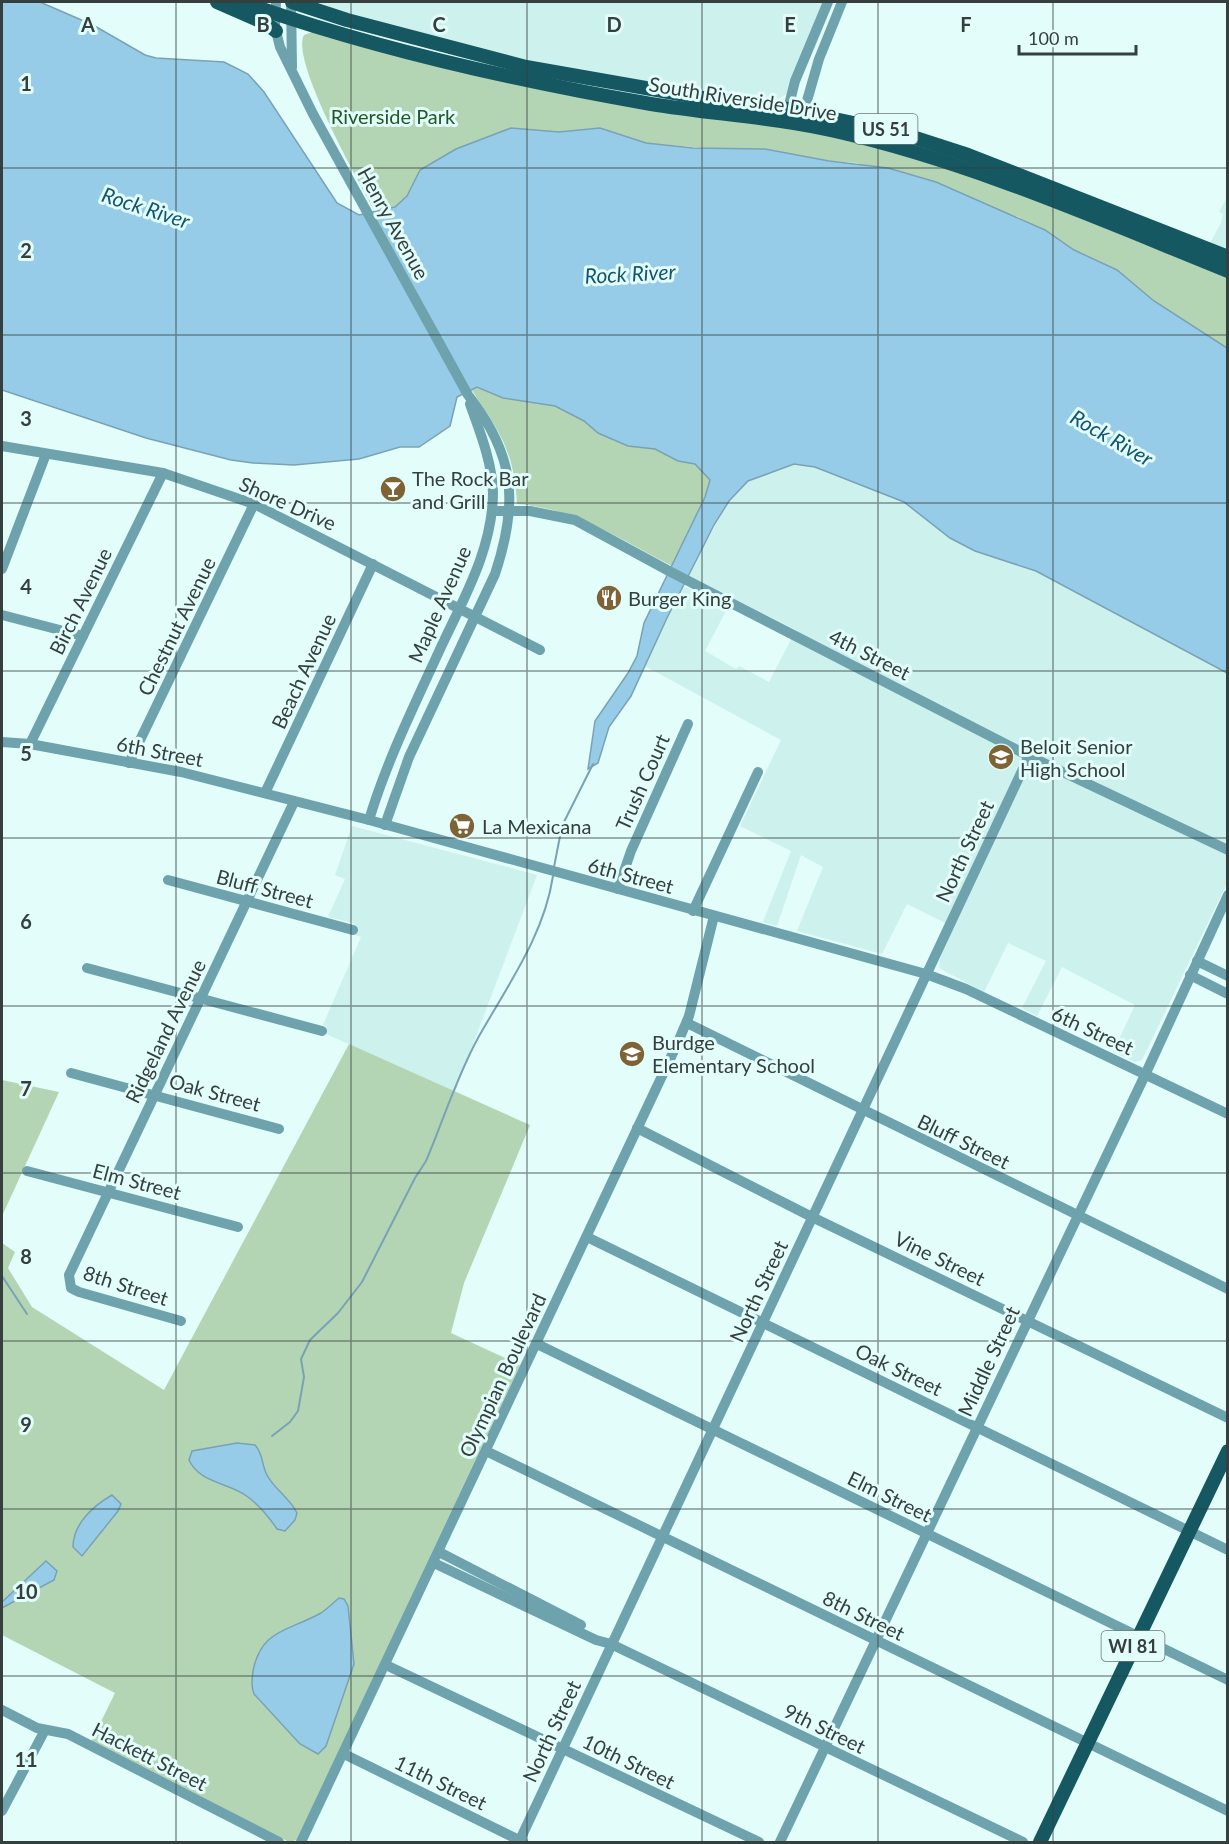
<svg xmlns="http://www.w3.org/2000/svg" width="1229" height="1844" font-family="Lato,sans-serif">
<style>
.built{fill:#cdf1ed}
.green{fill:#b4d5b4}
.water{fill:#97cce8;stroke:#79a2b5;stroke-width:1.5}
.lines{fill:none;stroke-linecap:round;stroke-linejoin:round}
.stream{stroke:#79a2b5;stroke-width:2}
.minor{stroke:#6ea3ad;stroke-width:10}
.major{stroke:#165862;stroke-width:14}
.grid{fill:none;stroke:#343f3e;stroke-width:1.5;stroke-opacity:0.55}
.labels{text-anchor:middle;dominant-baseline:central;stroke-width:6;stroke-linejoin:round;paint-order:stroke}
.shield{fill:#e2fdfa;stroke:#687876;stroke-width:1.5}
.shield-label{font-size:18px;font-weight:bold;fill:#343f3e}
.street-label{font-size:20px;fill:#343f3e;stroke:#e2fdfa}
.park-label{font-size:20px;fill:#225827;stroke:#e2fdfa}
.poi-label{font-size:20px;fill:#343f3e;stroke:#e2fdfa;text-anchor:start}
.water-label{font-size:21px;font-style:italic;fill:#135571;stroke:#e2fdfa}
.grid-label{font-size:20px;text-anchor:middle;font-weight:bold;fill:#343f3e;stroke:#e2fdfa;stroke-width:6;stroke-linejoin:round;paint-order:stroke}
</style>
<rect width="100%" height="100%" fill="#e2fdfa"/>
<g class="built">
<polygon points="308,2 823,2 787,94 770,103 545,66 416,35"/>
<polygon points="1227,197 1227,253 1209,245 1221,223 1223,214 1219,212"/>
<polygon points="794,464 815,467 904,502 950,538 975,551 1036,571 1227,673 1227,883 1142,1060 1135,1062 1113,1052 1135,1005 1062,967 1037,1016 1022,1008 1046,961 1008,943 984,992 939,968 940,959 953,927 907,904 882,954 797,931 823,867 801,855 777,926 763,922 791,851 740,826 781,740 645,666 683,586 728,607 705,651 736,669 739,666 769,682 796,630 688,575 729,501 748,481"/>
<polygon points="352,826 537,875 455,1092 324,1033 327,1027 323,1025 361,937 353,934 354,923 328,917 345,879 335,875"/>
</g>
<g class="green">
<path d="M312 32 755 123 831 135 970 174 1227 277V348L1154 301 1117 270 1074 250 1018 217 857 163 829 161 765 149 728 150 646 143 600 128 559 132 511 128 420 170 407 196 395 207 374 210C359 182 290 60 304 35Z"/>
<path d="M477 387 503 398 555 406 584 421 598 433 628 446 655 449 678 461 695 464 710 480V486L672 566C622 540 574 508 517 504 514 450 500 433 471 389Z"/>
<polygon points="349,1044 530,1125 464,1283 451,1333 520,1365 297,1840 289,1842 91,1742 115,1693 2,1635 2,1243 15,1252 8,1268 32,1307 164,1390"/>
<polygon points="2,1080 59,1092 2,1216"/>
</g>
<g class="water">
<polygon points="2,2 40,2 93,25 145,55 156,58 224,62 248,74 264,92 337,203 359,215 395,207 407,196 420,170 456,149 511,128 559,132 600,128 646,143 693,148 765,149 829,161 888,168 936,182 1045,230 1074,250 1117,270 1154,301 1227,348 1227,673 1036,571 975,551 950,538 904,502 815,467 794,464 748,481 729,501 714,525 667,618 631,696 609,727 598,763 588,769 595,721 628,673 637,656 644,623 705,497 710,480 695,464 678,461 655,449 628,446 598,433 584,421 555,406 503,398 477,387 457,397 450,426 419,447 400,447 359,459 294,465 253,463 231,460 146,438 2,390"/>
<path d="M237 1443 255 1445C264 1455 261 1464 267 1475 274 1489 290 1498 297 1513L295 1520 285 1531 277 1529C269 1517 260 1506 248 1497 229 1482 200 1484 189 1460L192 1451Z"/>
<path d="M112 1495 121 1504 118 1511 82 1556 73 1547C73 1524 93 1506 112 1495Z"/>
<polygon points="46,1561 57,1571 54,1580 2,1608 2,1602"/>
<path d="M339 1598 344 1599 348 1606 354 1664 326 1746 318 1754 300 1744 254 1694C251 1686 252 1680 253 1671 261 1629 289 1631 321 1613 327 1609 333 1603 339 1598Z"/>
</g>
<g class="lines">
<g class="stream">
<polyline points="554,867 562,826 593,764"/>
<polyline points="2,1276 27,1314"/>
<path d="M272 1436 290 1422 298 1411 304 1377 301 1359 310 1340 338 1313 362 1282 415 1178 426 1161C443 1121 457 1076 478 1038 507 986 544 936 553 876"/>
</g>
<g class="minor">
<path d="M276 2 275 27 280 47 313 114 468 395C515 455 519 502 495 574L409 757 385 825"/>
<polyline points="291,2 292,67"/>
<polyline points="786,117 795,81 828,2"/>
<polyline points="802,118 819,59 842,2"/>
<polyline points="2,446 163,473 254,504 540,650"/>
<polyline points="492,511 530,511 575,520 669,571 1029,756 1228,850"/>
<polyline points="2,569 46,454"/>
<polyline points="2,615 83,636"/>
<polyline points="2,742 30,744 181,772 369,820 926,974 966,989 1228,1114"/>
<polyline points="30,744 163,473"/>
<polyline points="129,763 254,504"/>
<polyline points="265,793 373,564"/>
<path d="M369 820C387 760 415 704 441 647 464 598 493 548 493 492 492 462 480 432 470 404"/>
<polyline points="168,880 353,930"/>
<polyline points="618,889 631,851 688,724"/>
<polyline points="693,911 758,772"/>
<polyline points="1197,961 1228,976"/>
<polyline points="87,968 322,1031"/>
<polyline points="1190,975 1228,994"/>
<polyline points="687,1023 1228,1289"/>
<polyline points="71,1073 279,1129"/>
<polyline points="637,1128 812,1217 1228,1418"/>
<polyline points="27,1171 238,1227"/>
<polyline points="587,1237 1228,1550"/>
<polyline points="181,1321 79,1292 71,1288 69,1275 294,802"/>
<polyline points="537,1344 1228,1680"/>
<polyline points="486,1451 1228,1811"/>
<polyline points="439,1552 581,1625"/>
<polyline points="434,1563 596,1640 611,1644 1023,1842"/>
<polyline points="386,1665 759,1842"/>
<polyline points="2,1710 37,1728 68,1734 279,1842"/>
<polyline points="344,1754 523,1842"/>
<polyline points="2,1811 45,1730"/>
<polyline points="301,1842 678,1042 689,1016 714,916"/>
<polyline points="519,1842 1029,756"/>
<polyline points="780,1842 1145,1075 1228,895"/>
</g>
<g class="major">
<polyline points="217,2 265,23 276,31"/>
<path d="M242 2C374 49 513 80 651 104 712 114 775 117 835 131 971 162 1099 219 1228 271"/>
<polyline points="292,2 347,20 526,67 714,100 788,109 900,133 968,155 1228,257"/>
<polyline points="1040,1842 1228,1451"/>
</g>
</g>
<path class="grid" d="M176 2V1842M351 2V1842M527 2V1842M702 2V1842M878 2V1842M1053 2V1842M2 168H1228M2 335H1228M2 503H1228M2 671H1228M2 838H1228M2 1006H1228M2 1173H1228M2 1341H1228M2 1509H1228M2 1676H1228"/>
<defs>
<g id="bar-disc" transform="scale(1.35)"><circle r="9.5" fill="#7d6335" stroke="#e2fdfa"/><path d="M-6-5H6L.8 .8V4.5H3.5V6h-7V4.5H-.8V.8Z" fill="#fff"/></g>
<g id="restaurant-disc" transform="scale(1.35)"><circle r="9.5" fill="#7d6335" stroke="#e2fdfa"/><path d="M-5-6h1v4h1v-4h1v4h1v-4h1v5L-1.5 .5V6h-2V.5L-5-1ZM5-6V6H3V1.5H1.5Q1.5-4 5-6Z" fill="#fff"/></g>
<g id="school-disc" transform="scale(1.35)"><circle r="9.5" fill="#7d6335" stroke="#e2fdfa"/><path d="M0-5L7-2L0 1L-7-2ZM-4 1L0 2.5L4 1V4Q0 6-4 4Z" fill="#fff"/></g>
<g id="supermarket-disc" transform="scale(1.35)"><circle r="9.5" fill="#7d6335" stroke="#e2fdfa"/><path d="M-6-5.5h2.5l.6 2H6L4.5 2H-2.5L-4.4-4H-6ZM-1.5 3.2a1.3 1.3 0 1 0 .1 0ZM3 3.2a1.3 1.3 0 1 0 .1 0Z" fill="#fff"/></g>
</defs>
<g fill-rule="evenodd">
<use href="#bar-disc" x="393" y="489"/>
<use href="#restaurant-disc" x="609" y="598"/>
<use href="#school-disc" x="1001" y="757"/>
<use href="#supermarket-disc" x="462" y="826"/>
<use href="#school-disc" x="632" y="1054"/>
</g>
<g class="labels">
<g class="shield">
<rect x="854.5" y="114" width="63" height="30" rx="4.5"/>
<rect x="1101.5" y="1631" width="63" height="30" rx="4.5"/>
</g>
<g class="shield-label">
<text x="886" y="129">US 51</text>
<text x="1133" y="1646">WI 81</text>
</g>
<g class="street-label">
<text transform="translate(743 98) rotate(9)">South Riverside Drive</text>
<text transform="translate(394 223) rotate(61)">Henry Avenue</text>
<text transform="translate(288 503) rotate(24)">Shore Drive</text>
<text transform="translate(80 601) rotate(-64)">Birch Avenue</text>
<text transform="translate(439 604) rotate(-66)">Maple Avenue</text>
<text transform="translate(176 626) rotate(-64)">Chestnut Avenue</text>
<text transform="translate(870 654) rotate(27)">4th Street</text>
<text transform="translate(303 671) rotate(-65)">Beach Avenue</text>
<text transform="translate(160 751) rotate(11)">6th Street</text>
<text transform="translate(642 782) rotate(-66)">Trush Court</text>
<text transform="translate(964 851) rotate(-65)">North Street</text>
<text transform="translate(631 875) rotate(15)">6th Street</text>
<text transform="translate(265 888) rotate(15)">Bluff Street</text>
<text transform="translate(1093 1030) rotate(25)">6th Street</text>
<text transform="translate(165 1031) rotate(-64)">Ridgeland Avenue</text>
<text transform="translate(215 1092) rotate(15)">Oak Street</text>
<text transform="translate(964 1141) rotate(26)">Bluff Street</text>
<text transform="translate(137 1181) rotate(15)">Elm Street</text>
<text transform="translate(940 1258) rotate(26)">Vine Street</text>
<text transform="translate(126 1285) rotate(18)">8th Street</text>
<text transform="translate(758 1291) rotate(-65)">North Street</text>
<text transform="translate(988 1361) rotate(-65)">Middle Street</text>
<text transform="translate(899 1369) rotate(26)">Oak Street</text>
<text transform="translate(502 1375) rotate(-65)">Olympian Boulevard</text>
<text transform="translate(890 1496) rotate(26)">Elm Street</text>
<text transform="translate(864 1615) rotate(26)">8th Street</text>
<text transform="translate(825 1728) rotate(26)">9th Street</text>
<text transform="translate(551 1731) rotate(-65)">North Street</text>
<text transform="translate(150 1756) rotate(27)">Hackett Street</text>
<text transform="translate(629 1761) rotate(26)">10th Street</text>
<text transform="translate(441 1782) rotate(26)">11th Street</text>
</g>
<g class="park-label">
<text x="393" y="116">Riverside Park</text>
</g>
<g class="poi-label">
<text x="412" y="478">The Rock Bar<tspan x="412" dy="23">and Grill</tspan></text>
<text x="628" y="598">Burger King</text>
<text x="1020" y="746">Beloit Senior<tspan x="1020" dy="23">High School</tspan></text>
<text x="482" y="826">La Mexicana</text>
<text x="652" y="1042">Burdge<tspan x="652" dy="23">Elementary School</tspan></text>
</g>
<g class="water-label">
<text transform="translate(146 207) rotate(18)">Rock River</text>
<text transform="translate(630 273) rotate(-3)">Rock River</text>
<text transform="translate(1112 437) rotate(30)">Rock River</text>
</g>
</g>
<g class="grid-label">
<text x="88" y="32">A</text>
<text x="263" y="32">B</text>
<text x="439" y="32">C</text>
<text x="614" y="32">D</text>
<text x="790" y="32">E</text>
<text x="966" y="32">F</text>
<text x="26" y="91">1</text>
<text x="26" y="258">2</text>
<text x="26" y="426">3</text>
<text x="26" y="594">4</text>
<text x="26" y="761">5</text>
<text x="26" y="929">6</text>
<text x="26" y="1096">7</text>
<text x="26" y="1264">8</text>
<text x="26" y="1432">9</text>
<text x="26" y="1599">10</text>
<text x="26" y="1767">11</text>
</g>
<rect width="1229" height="1844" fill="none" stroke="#343f3e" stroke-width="6"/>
<path d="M1019 45v9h117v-9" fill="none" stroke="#343f3e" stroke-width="3"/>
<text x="1028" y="45" font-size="18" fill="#343f3e" stroke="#e2fdfa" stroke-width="4.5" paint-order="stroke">100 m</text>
</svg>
